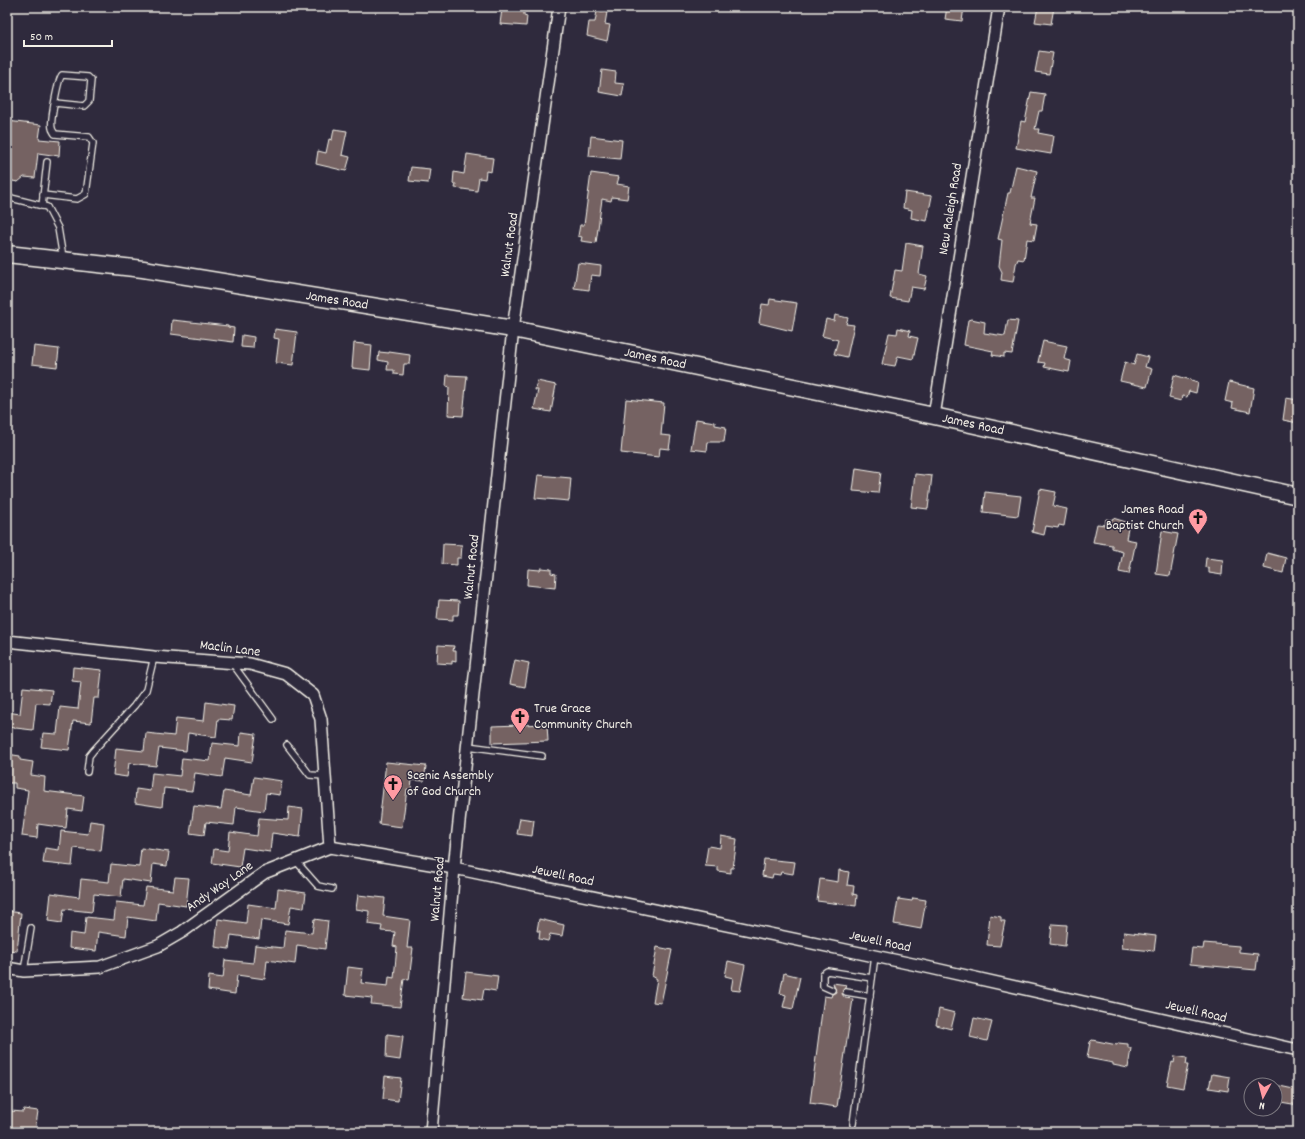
<svg xmlns="http://www.w3.org/2000/svg" width="1305" height="1139" font-family="Dekko,sans-serif">
<style>
.building{fill:#756262;stroke:#f4f1e8}
.lines{fill:none;stroke-linecap:round;stroke-linejoin:round}
.service-casing{stroke:#f4f1e8;stroke-width:8}
.minor-casing{stroke:#f4f1e8;stroke-width:14}
.secondary-casing{stroke:#f4f1e8;stroke-width:19}
.service{stroke:#2f2a3d;stroke-width:5.5}
.minor{stroke:#2f2a3d;stroke-width:11}
.secondary{stroke:#2f2a3d;stroke-width:16}
.labels{text-anchor:middle;dominant-baseline:central;stroke-width:3;stroke-linejoin:round;paint-order:stroke}
.street-label{font-size:14px;fill:#f4f1e8;stroke:#2f2a3d}
.poi-label{font-size:14px;fill:#f4f1e8;stroke:#2f2a3d;text-anchor:start}
</style>
<rect width="100%" height="100%" fill="#2f2a3d"/>
<filter id="ink" filterUnits="userSpaceOnUse"><feTurbulence type="fractalNoise" baseFrequency=".025" numOctaves="2"/><feDisplacementMap in="SourceGraphic" scale="8" xChannelSelector="R" yChannelSelector="G"/><feConvolveMatrix kernelMatrix="1 2 1 2 8 2 1 2 1" color-interpolation-filters="sRGB"/></filter>
<g filter="url(#ink)">
<g class="building">
<polygon points="947,7 964,7 962,21 945,19"/>
<polygon points="1038,7 1054,7 1051,24 1035,22"/>
<polygon points="502,9 524,11 524,15 527,16 526,26 500,24"/>
<polygon points="597,11 607,12 605,24 610,25 607,41 587,36 589,22 595,22"/>
<polygon points="1039,51 1053,53 1049,74 1035,72"/>
<polygon points="602,70 616,72 615,83 624,84 622,96 599,92"/>
<polygon points="1031,92 1045,94 1042,111 1039,111 1035,129 1039,129 1038,133 1054,136 1051,154 1016,148 1021,121 1025,122"/>
<polygon points="7,121 41,125 39,139 60,141 59,156 38,153 35,178 24,177 18,182 7,180"/>
<polygon points="334,129 347,131 342,155 350,157 346,171 316,164 318,151 326,153 329,139 332,140"/>
<polygon points="591,136 622,140 620,159 589,156"/>
<polygon points="467,154 493,158 491,172 486,171 485,179 479,178 477,191 455,188 456,184 453,184 454,172 464,174"/>
<polygon points="1016,166 1037,171 1031,198 1035,198 1030,223 1037,224 1034,240 1027,239 1024,260 1018,259 1016,264 1013,282 1001,280 1002,272 999,266 1002,240 998,239 1008,193 1010,193"/>
<polygon points="411,167 430,169 428,183 409,181"/>
<polygon points="591,173 619,177 617,184 629,186 627,199 612,197 611,201 602,199 596,243 581,241 582,237 578,236 580,225 584,225"/>
<polygon points="905,192 932,196 927,221 911,218 912,210 903,208"/>
<polygon points="906,243 923,246 919,274 927,276 924,289 911,287 908,301 890,298 895,270 902,271"/>
<polygon points="578,263 601,266 600,276 591,275 589,290 574,288"/>
<polygon points="770,299 797,303 792,331 759,323 762,304 769,305"/>
<polygon points="835,315 848,318 846,324 854,325 847,357 834,354 838,340 822,336 826,319 834,321"/>
<polygon points="971,319 985,322 984,333 1005,336 1008,320 1018,321 1012,354 1004,353 1004,357 992,355 993,351 964,345 968,320"/>
<polygon points="172,320 228,326 228,327 234,328 233,342 171,334"/>
<polygon points="898,328 910,331 909,336 918,338 913,359 898,356 895,366 882,364 889,333 897,334"/>
<polygon points="275,329 297,332 293,365 276,363 279,339 274,338"/>
<polygon points="242,335 254,337 253,348 241,347"/>
<polygon points="1043,341 1067,346 1064,359 1071,361 1069,372 1044,367 1045,363 1038,362"/>
<polygon points="354,343 372,345 370,370 352,368"/>
<polygon points="34,346 59,349 57,367 32,364"/>
<polygon points="379,352 389,353 389,352 410,355 409,364 404,364 403,375 394,374 394,370 387,370 388,362 378,360"/>
<polygon points="1137,354 1148,357 1145,367 1152,369 1147,387 1120,381 1125,362 1134,365"/>
<polygon points="447,375 467,376 463,416 448,415 449,387 446,386"/>
<polygon points="1174,375 1198,382 1196,393 1189,391 1187,397 1182,396 1181,401 1169,398"/>
<polygon points="537,381 556,385 551,412 534,409 538,390 535,390"/>
<polygon points="1229,382 1254,388 1250,412 1232,408 1233,403 1225,401"/>
<polygon points="1286,398 1298,400 1298,423 1283,420"/>
<polygon points="626,399 664,403 661,435 671,436 669,449 660,448 659,457 621,453"/>
<polygon points="696,419 715,422 715,425 726,427 724,442 708,442 707,451 691,449"/>
<polygon points="856,468 881,472 878,493 853,491"/>
<polygon points="915,474 932,476 928,509 911,507"/>
<polygon points="538,475 571,478 569,501 535,498"/>
<polygon points="1040,489 1056,492 1053,506 1067,509 1064,526 1059,525 1058,528 1046,526 1044,535 1032,532"/>
<polygon points="985,492 1021,496 1018,516 983,512"/>
<polygon points="1113,518 1129,523 1126,539 1136,541 1129,574 1119,572 1123,552 1112,549 1112,545 1093,542 1097,524 1105,525 1106,519 1112,520"/>
<polygon points="1162,531 1178,534 1170,576 1156,574"/>
<polygon points="443,544 462,545 461,558 457,558 457,565 442,564"/>
<polygon points="1267,553 1286,558 1283,573 1264,568"/>
<polygon points="1206,558 1223,560 1222,575 1209,573 1209,569 1205,567"/>
<polygon points="541,568 551,569 551,573 556,574 555,588 527,585 528,569 540,570"/>
<polygon points="439,600 459,601 458,615 453,615 453,620 437,619"/>
<polygon points="438,645 454,646 453,651 456,651 456,662 452,661 452,664 437,663"/>
<polygon points="515,660 529,663 525,687 510,684"/>
<polygon points="73,667 102,670 99,698 94,698 91,723 73,721 69,750 41,747 43,733 57,734 60,707 78,709 81,682 72,681"/>
<polygon points="23,687 52,690 50,704 36,703 33,730 7,727 7,712 20,714"/>
<polygon points="206,702 234,706 232,720 218,719 216,737 188,733 186,751 159,748 156,766 129,763 127,777 113,775 116,748 144,751 146,733 174,736 176,718 204,721"/>
<polygon points="547,724 548,741 492,743 492,726"/>
<polygon points="241,732 256,734 252,762 225,758 222,777 195,773 192,791 164,788 162,807 135,803 136,789 150,791 152,773 180,776 182,758 210,761 212,743 240,746"/>
<polygon points="7,754 20,756 20,760 33,762 31,775 45,777 44,791 84,796 82,811 68,809 66,828 38,824 37,838 22,836 28,790 15,788 15,783 7,783"/>
<polygon points="386,762 426,766 424,781 412,780 411,790 407,789 402,827 379,824"/>
<polygon points="254,777 282,781 280,795 266,793 264,811 236,807 234,825 206,822 204,835 190,833 194,806 221,809 224,791 251,795"/>
<polygon points="289,807 303,809 300,837 272,833 270,852 243,848 240,867 212,863 214,849 228,851 230,832 257,836 259,818 288,820"/>
<polygon points="520,818 534,820 532,836 517,834"/>
<polygon points="90,821 104,823 101,851 74,848 72,866 43,863 45,848 59,850 61,831 88,834"/>
<polygon points="721,836 737,839 733,868 731,868 731,873 718,871 718,867 705,866 708,846 720,848"/>
<polygon points="141,848 169,852 167,866 153,864 151,883 123,879 121,897 94,894 92,912 64,909 62,923 48,921 51,893 79,897 81,879 109,882 111,864 139,867"/>
<polygon points="764,859 795,862 793,874 781,872 780,875 773,874 772,878 762,876"/>
<polygon points="839,870 849,872 847,885 854,886 853,894 857,895 856,906 817,901 820,879 838,882"/>
<polygon points="175,877 189,878 186,906 158,902 156,921 128,917 126,936 98,932 96,951 69,948 70,933 84,935 86,917 114,920 116,902 143,905 146,887 173,890"/>
<polygon points="278,889 306,893 304,908 291,906 288,924 261,920 259,939 231,935 229,949 215,947 218,919 246,923 248,904 276,908"/>
<polygon points="358,895 385,898 383,916 410,920 407,948 413,948 409,980 404,979 400,1007 371,1004 372,998 345,995 348,967 363,969 361,983 388,986 389,977 394,978 397,947 393,946 395,932 381,931 382,926 368,924 369,911 356,909"/>
<polygon points="913,898 926,900 921,929 894,924 898,899 912,901"/>
<polygon points="7,911 21,913 17,951 7,950"/>
<polygon points="990,915 1001,917 1001,921 1005,921 1000,946 987,945"/>
<polygon points="314,919 328,921 325,949 297,945 295,964 267,960 265,979 237,975 235,994 208,990 209,976 223,978 225,960 253,963 255,945 283,948 285,930 312,933"/>
<polygon points="539,919 564,925 562,936 550,934 548,941 539,939 540,931 537,931"/>
<polygon points="1052,924 1067,925 1065,946 1050,944"/>
<polygon points="1124,932 1156,936 1154,951 1122,948"/>
<polygon points="1204,943 1239,946 1239,952 1258,954 1256,970 1190,964 1192,948 1203,949"/>
<polygon points="657,947 672,950 661,1003 653,1002 657,979 652,976"/>
<polygon points="728,961 745,965 740,991 731,990 733,978 725,976"/>
<polygon points="466,972 498,976 496,991 484,989 482,1000 463,997"/>
<polygon points="784,973 800,977 793,1009 783,1007 786,995 780,993"/>
<polygon points="833,983 847,985 846,988 843,990 842,994 845,998 853,999 837,1107 810,1103 824,996 831,997 832,994 836,992"/>
<polygon points="939,1009 955,1013 951,1029 936,1025"/>
<polygon points="974,1018 992,1022 987,1041 970,1037"/>
<polygon points="387,1034 403,1036 400,1060 386,1058"/>
<polygon points="1092,1040 1117,1045 1118,1043 1128,1044 1128,1048 1131,1048 1128,1068 1113,1065 1113,1063 1087,1058 1090,1042"/>
<polygon points="1175,1056 1187,1058 1186,1065 1188,1065 1183,1088 1167,1085 1172,1062 1174,1063"/>
<polygon points="1212,1074 1230,1077 1228,1091 1209,1088"/>
<polygon points="385,1076 401,1078 398,1101 383,1099"/>
<polygon points="1275,1085 1298,1090 1298,1105 1275,1101"/>
<polygon points="24,1109 38,1111 35,1132 9,1132 11,1111 23,1112"/>
</g>
<g class="lines">
<g class="service-casing">
<g id="service">
<path d="M43 195 77 199 86 194 93 143 89 137 55 134C54 132 52 130 52 128 50 122 58 79 62 75L88 77 91 80 89 101 84 106 55 103"/>
<polyline points="7,197 47,207 58,228 63,258"/>
<polyline points="42,206 47,162"/>
<polyline points="232,663 273,719"/>
<polyline points="287,745 310,775 325,776"/>
<polyline points="468,746 542,756"/>
<polyline points="87,772 89,756 93,751 134,706 146,690 154,657"/>
<polyline points="296,861 318,886 332,889"/>
<polyline points="24,971 31,928"/>
<polyline points="832,990 823,986 823,974 827,971 872,978"/>
<polyline points="846,992 870,996"/>
<polyline points="853,1124 875,956"/>
</g>
</g>
<g class="minor-casing">
<g id="minor">
<polyline points="934,416 999,7"/>
<polyline points="7,641 154,657 250,664 286,674 313,695 321,719 330,847"/>
<polyline points="7,968 24,971 100,967 158,946 182,932 264,873 330,847 454,868 922,966 1298,1050"/>
<polyline points="431,1132 454,868 513,329 559,7"/>
</g>
</g>
<g class="secondary-casing">
<polyline id="secondary" points="7,254 143,269 513,329 934,416 1298,496"/>
</g>
<use href="#service" class="service"/>
<use href="#minor" class="minor"/>
<use href="#secondary" class="secondary"/>
</g>
</g>
<defs>
<g id="church-pin" transform="scale(1)"><path d="M0 17L-7.5 6A9.5 9.5 0 1 1 7.5 6Z" fill="#ff9aa2" stroke="#2f2a3d"/><path d="M-1.2-6h2.4v3.5h3.3v2.4h-3.3V6h-2.4V-.1h-3.3v-2.4h3.3Z" fill="#111"/></g>
</defs>
<g fill-rule="evenodd">
<use href="#church-pin" x="1198" y="518"/>
<use href="#church-pin" x="520" y="717"/>
<use href="#church-pin" x="393" y="784"/>
</g>
<g class="labels">
<g class="street-label">
<text transform="translate(951 209) rotate(-81)">New Raleigh Road</text>
<text transform="translate(510 245) rotate(-82)">Walnut Road</text>
<text transform="translate(337 301) rotate(9)">James Road</text>
<text transform="translate(655 359) rotate(12)">James Road</text>
<text transform="translate(973 425) rotate(12)">James Road</text>
<text transform="translate(472 567) rotate(-84)">Walnut Road</text>
<text transform="translate(230 649) rotate(7)">Maclin Lane</text>
<text transform="translate(563 876) rotate(12)">Jewell Road</text>
<text transform="translate(220 887) rotate(-35)">Andy Way Lane</text>
<text transform="translate(438 889) rotate(-85)">Walnut Road</text>
<text transform="translate(880 942) rotate(12)">Jewell Road</text>
<text transform="translate(1196 1012) rotate(13)">Jewell Road</text>
</g>
<g class="poi-label">
<text x="1184" y="510" text-anchor="end">James Road<tspan x="1184" dy="16">Baptist Church</tspan></text>
<text x="534" y="709">True Grace<tspan x="534" dy="16">Community Church</tspan></text>
<text x="407" y="776">Scenic Assembly<tspan x="407" dy="16">of God Church</tspan></text>
</g>
</g>
<rect width="1305" height="1139" fill="none" stroke="#2f2a3d" stroke-width="24"/>
<rect x="12" y="12" width="1281" height="1115" fill="none" stroke="#f4f1e8" stroke-width="1.5" filter="url(#ink)"/>
<g transform="translate(1263 1097) rotate(187)"><circle r="19" fill="#2f2a3d" stroke="#7e7a81"/>
<path d="M0-3L7 15L0 10L-7 15Z" fill="#ff9aa2"/>
<text y="-6" font-size="11" font-weight="bold" text-anchor="middle" fill="#f4f1e8">N</text>
</g>
<path d="M24 40v6h88v-6" fill="none" stroke="#f4f1e8" stroke-width="2"/>
<text x="30" y="40" font-size="12" fill="#f4f1e8" stroke="#2f2a3d" stroke-width="3" paint-order="stroke">50 m</text>
</svg>
